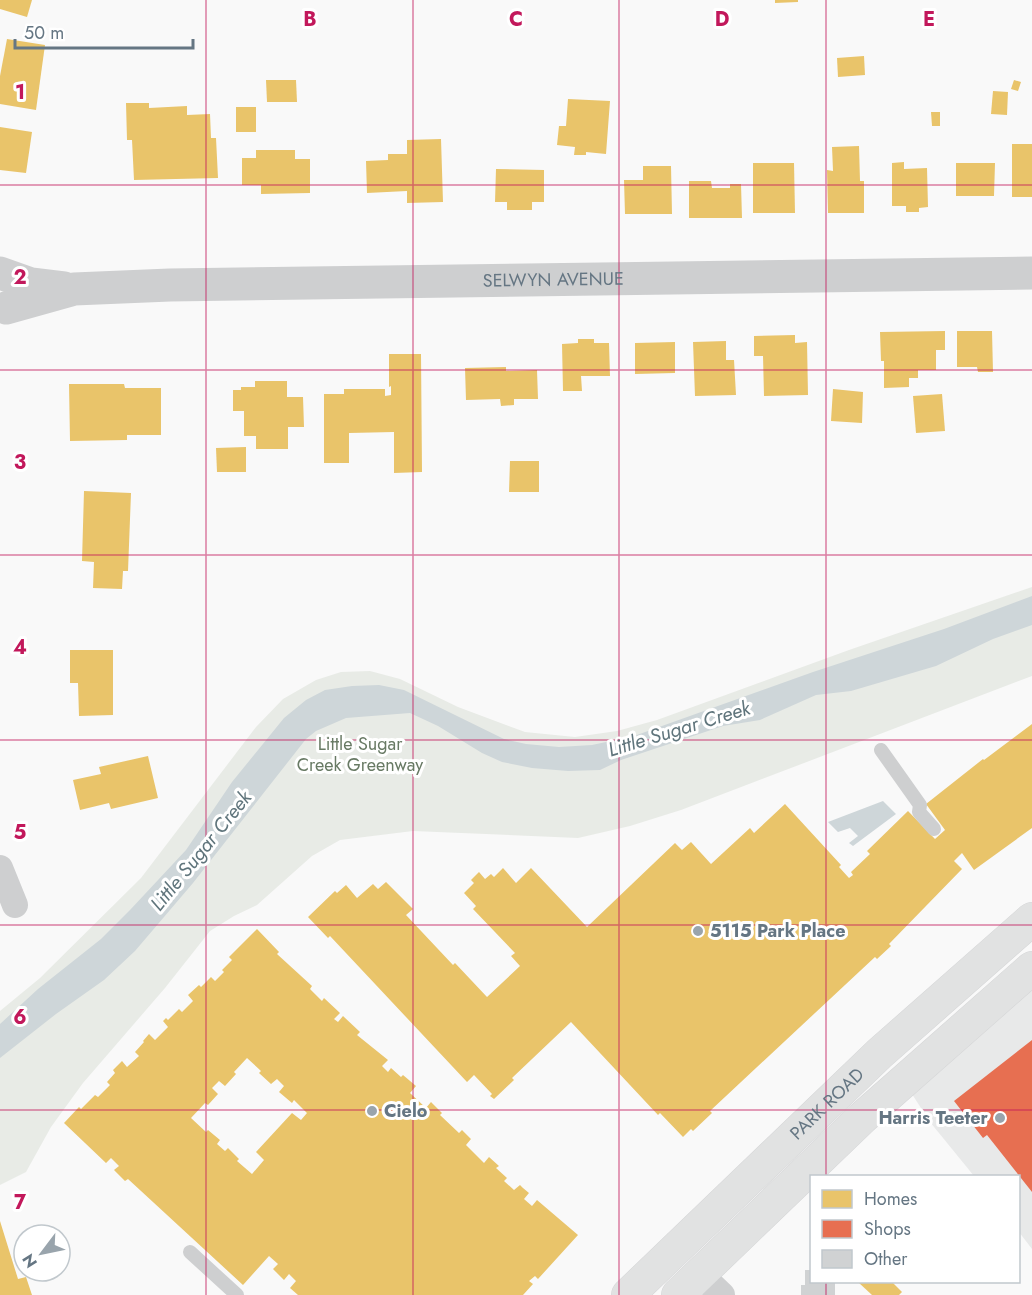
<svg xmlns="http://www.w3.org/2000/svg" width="1032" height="1295" font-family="Jost,sans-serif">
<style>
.built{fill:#e8e9e9}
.green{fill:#e8ebe6}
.water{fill:#ced6d9}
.homes{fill:#e9c46a;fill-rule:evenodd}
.shops{fill:#e76f51}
.building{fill:#d0d2d3}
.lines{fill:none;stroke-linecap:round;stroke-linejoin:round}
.secondary-casing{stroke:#d5d6d7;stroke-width:34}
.service{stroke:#cecfd0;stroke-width:14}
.minor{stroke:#cecfd0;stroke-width:26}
.tertiary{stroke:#cecfd0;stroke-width:33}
.secondary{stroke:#e1e2e2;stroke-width:33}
.grid{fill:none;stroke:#c2185b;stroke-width:1.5;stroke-opacity:0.55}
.poi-dot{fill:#99a4ac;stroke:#fff;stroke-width:2}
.labels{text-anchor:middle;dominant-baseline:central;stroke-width:6;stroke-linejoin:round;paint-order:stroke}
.street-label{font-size:18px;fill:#657683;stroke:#fff}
.park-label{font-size:18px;fill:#687a64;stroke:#fff}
.poi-label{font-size:18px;font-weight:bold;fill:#657683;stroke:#fff;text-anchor:start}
.water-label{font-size:20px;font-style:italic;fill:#60757c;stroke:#fff}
.grid-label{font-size:20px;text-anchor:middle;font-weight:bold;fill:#c2185b;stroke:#fff;stroke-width:6;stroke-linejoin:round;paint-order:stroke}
</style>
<rect width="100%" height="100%" fill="#f9f9f9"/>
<polygon class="built" points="1032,983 1032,1249 1019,1232 1018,1176 974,1176 930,1122 910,1091"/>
<polygon class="green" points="1032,587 1032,676 681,810 630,826 578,838 413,831 340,840 312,856 257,905 234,916 210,931 165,988 83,1083 51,1127 26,1172 0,1185 0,1011 40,978 141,878 256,727 283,699 316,680 341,672 370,671 400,679 458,707 525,732 575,737 617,731 657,720 849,650"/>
<g class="water">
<polygon points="1032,596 1032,625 993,639 936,666 851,691 816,695 760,720 723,726 621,760 600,770 568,771 532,768 502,762 482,753 438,726 410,713 346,718 316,731 306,739 193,883 135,951 104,980 56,1014 0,1058 0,1024 38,989 101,939 130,910 186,850 232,782 284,718 306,700 325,690 352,686 379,685 404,690 504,739 526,744 559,747 592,745 634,736 813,672 944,629"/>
<polygon points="883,801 896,814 853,846 849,843 858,836 850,828 838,832 828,822"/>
</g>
<g class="homes">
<polygon points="0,0 32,0 27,17 0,9"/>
<polygon points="775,0 798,0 798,2 775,3"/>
<polygon points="7,39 45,45 36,110 0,104 0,76"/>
<polygon points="864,56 865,75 838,77 837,58"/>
<polygon points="266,80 296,80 297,102 267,102"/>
<polygon points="1014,80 1021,82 1018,91 1011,89"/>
<polygon points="993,91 1008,92 1007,115 991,114"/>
<polygon points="568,99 610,101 606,154 586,152 586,155 574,155 575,147 557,145 559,126 566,126"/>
<polygon points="126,103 149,103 149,108 187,106 187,115 210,114 211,138 216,138 218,178 134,180 132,140 127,140"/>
<rect x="236" y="107" width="20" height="25"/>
<polygon points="931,112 940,112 940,126 932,126"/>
<polygon points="0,127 32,132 26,173 0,170"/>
<polygon points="441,139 443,202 407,203 407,191 367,193 366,161 388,160 388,154 407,154 407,140"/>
<rect x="1012" y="144" width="20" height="53"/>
<polygon points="859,146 860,181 864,181 864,213 828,213 827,170 833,171 832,147"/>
<polygon points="256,150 295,150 295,159 310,159 310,193 261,194 261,185 242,185 242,158 256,158"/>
<polygon points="904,162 904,169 927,168 928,207 919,208 919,212 906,212 906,206 892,206 892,163"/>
<polygon points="753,163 794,163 795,213 753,213"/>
<polygon points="956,163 995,163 994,196 956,196"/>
<polygon points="643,166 671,166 672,214 625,214 624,180 643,180"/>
<polygon points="496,169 544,170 544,202 532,202 532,210 507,210 507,202 495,202"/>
<polygon points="689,181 711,181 712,188 730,188 730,184 741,184 742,218 689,218"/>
<polygon points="945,331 945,350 936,350 936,370 918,370 918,378 909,378 909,387 884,388 884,361 881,361 880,332"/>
<polygon points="957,331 992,331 993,372 978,372 977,367 957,367"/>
<polygon points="795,335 795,343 807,342 808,395 764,396 763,356 754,356 754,336"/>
<polygon points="578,339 594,339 594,343 609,343 610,376 581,376 582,391 563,391 562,344 578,343"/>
<polygon points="726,341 726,360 734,360 736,395 695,396 693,342"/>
<polygon points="675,342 675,373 635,374 635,343"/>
<polygon points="389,354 421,354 422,472 394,473 394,432 349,433 349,463 324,463 324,394 344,394 344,389 385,389 385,396 391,395 391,386 389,387"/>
<polygon points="506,367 506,371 537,370 538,399 514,399 514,405 501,406 500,399 466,400 465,368"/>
<polygon points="255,381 287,381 287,397 303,397 304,427 288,427 288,449 256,449 256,436 244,436 244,411 233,411 233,390 241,390 241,387 255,387"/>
<polygon points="69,384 124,384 125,388 161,388 161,435 127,435 127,440 70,441"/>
<polygon points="833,389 863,392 862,423 831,421"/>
<polygon points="942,394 945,431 916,433 913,396"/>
<polygon points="246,447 246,472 217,472 216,448"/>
<polygon points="510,461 539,461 539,492 509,492"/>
<polygon points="84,491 131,493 128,571 123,571 122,589 93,588 94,562 82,561"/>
<polygon points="70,650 113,650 113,715 79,716 78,683 70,683"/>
<polygon points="1032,724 1032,828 974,870 962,853 954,861 962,869 889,944 891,946 877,959 875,957 710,1111 712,1113 693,1131 691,1129 683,1137 660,1113 658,1115 571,1022 512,1078 514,1080 494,1099 490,1096 492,1094 474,1075 467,1082 330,936 328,938 308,917 335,891 337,893 346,885 357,898 373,884 378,889 386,882 413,909 406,915 453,965 455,963 487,997 520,966 511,956 515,953 473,909 476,906 464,893 474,883 471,880 479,872 485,879 491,874 494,877 503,868 516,883 531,868 587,927 675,843 682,850 691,842 711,864 750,828 754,833 785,804 841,865 839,867 849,878 853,875 851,872 870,854 867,851 908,811 935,839 945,830 926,804 983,759 984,760"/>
<polygon points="148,756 158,798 111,809 109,803 80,810 73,780 101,774 99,767"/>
<path d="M257 929 279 952 277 954 312 986 310 989 322 1001 324 998 340 1013 334 1019 338 1022 343 1016 360 1032 357 1035 388 1060 382 1066 388 1072 391 1068 401 1077 403 1075 416 1086 410 1093 426 1108 431 1102 442 1113 440 1115 459 1133 462 1130 471 1139 466 1145 484 1163 489 1157 499 1166 496 1168 507 1178 504 1181 514 1190 520 1185 523 1188 529 1193 524 1199 532 1206 537 1200 578 1235 538 1279 535 1276 529 1281 533 1284 523 1295H298L290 1288 296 1281 289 1274 284 1280 273 1269 278 1264 269 1256 243 1285 128 1179 125 1181 114 1170 119 1166 111 1158 106 1163 64 1123 79 1107 81 1109 95 1095 98 1097 110 1085 107 1082 115 1073 113 1070 122 1061 127 1067 139 1056 135 1052 144 1042 143 1041 149 1034 155 1040 168 1027 163 1021 166 1018 168 1020 179 1009 182 1012 193 1001 188 995 199 985 201 987 211 977 215 981 224 972 222 970 232 960 229 957ZM247 1058 261 1071 259 1073 271 1084 277 1079 284 1086 279 1092 292 1103 294 1100 307 1113 301 1120 292 1113 256 1152 264 1160 252 1174 237 1161 239 1159 228 1148 225 1151 217 1144 220 1140 208 1130 206 1132 191 1118 205 1103 208 1105 218 1094 212 1088 219 1081 225 1086 236 1074 234 1072Z"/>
<polygon points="0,1221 18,1279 26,1277 32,1295 0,1295"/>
<polygon points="858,1282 892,1282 902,1292 899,1295 872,1295"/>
</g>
<polygon class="shops" points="1032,1040 1032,1192 987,1135 983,1138 954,1101"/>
<polygon class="building" points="805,1270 812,1270 812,1282 835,1282 835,1295 801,1295 801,1285 805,1285"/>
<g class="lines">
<g class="secondary-casing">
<g id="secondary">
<path id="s2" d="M628 1295 880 1053 1032 919"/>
<polyline points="678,1295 862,1118 1032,968"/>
</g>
</g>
<g class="service">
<polyline points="881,750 920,805 919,812 934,829"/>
<polyline points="190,1252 237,1295"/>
</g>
<g class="minor">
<polyline points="0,868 15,905"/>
<polyline points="700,1274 722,1295"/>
</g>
<g class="tertiary">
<polyline points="0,273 31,284 64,288"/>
<path id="s1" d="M6 308 74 289 170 285 1032 273"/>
</g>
<use href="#secondary" class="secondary"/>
</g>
<path class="grid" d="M206 0V1295M413 0V1295M619 0V1295M826 0V1176M0 185H1032M0 370H1032M0 555H1032M0 740H1032M0 925H1032M0 1110H1032M826 1282V1295"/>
<g class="poi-dot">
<circle cx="698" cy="931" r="6"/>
<circle cx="372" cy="1111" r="6"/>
<circle cx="1000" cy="1118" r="6"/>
</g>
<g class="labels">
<g class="street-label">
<text stroke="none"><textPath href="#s1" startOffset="550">SELWYN AVENUE</textPath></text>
<text stroke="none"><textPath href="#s2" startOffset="276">PARK ROAD</textPath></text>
</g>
<g class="park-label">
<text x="360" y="744">Little Sugar<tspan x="360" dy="21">Creek Greenway</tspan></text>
</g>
<g class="poi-label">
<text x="710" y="931">5115 Park Place</text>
<text x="384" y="1111">Cielo</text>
<text x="988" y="1118" text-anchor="end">Harris Teeter</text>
</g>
<g class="water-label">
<text transform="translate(679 729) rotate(-17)">Little Sugar Creek</text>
<text transform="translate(201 851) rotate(-51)">Little Sugar Creek</text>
</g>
</g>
<g class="grid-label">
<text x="310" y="26">B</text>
<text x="516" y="26">C</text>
<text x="722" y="26">D</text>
<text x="929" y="26">E</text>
<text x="20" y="99">1</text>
<text x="20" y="284">2</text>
<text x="20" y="469">3</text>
<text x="20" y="654">4</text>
<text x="20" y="839">5</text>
<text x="20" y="1024">6</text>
<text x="20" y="1209">7</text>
</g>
<rect x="810" y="1175" width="210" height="108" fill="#ffffff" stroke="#c1c8cd" stroke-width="1.5"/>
<rect x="822" y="1190" width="30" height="18" fill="#e9c46a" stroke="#c1c8cd" stroke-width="1.5"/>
<text x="864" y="1205" font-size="18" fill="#657683">Homes</text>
<rect x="822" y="1220" width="30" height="18" fill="#e76f51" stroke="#c1c8cd" stroke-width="1.5"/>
<text x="864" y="1235" font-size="18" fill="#657683">Shops</text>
<rect x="822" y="1250" width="30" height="18" fill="#d0d2d3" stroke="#c1c8cd" stroke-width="1.5"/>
<text x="864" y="1265" font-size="18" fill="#657683">Other</text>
<g transform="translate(42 1253) rotate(238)"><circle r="28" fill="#ffffff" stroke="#c1c8cd" stroke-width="1.5"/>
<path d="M0-4.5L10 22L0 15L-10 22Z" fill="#99a4ac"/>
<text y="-9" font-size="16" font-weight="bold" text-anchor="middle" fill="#657683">N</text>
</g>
<path d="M15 39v9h178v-9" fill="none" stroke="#657683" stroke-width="3"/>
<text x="24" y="39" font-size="18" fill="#657683" stroke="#ffffff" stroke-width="4.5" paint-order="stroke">50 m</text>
</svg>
